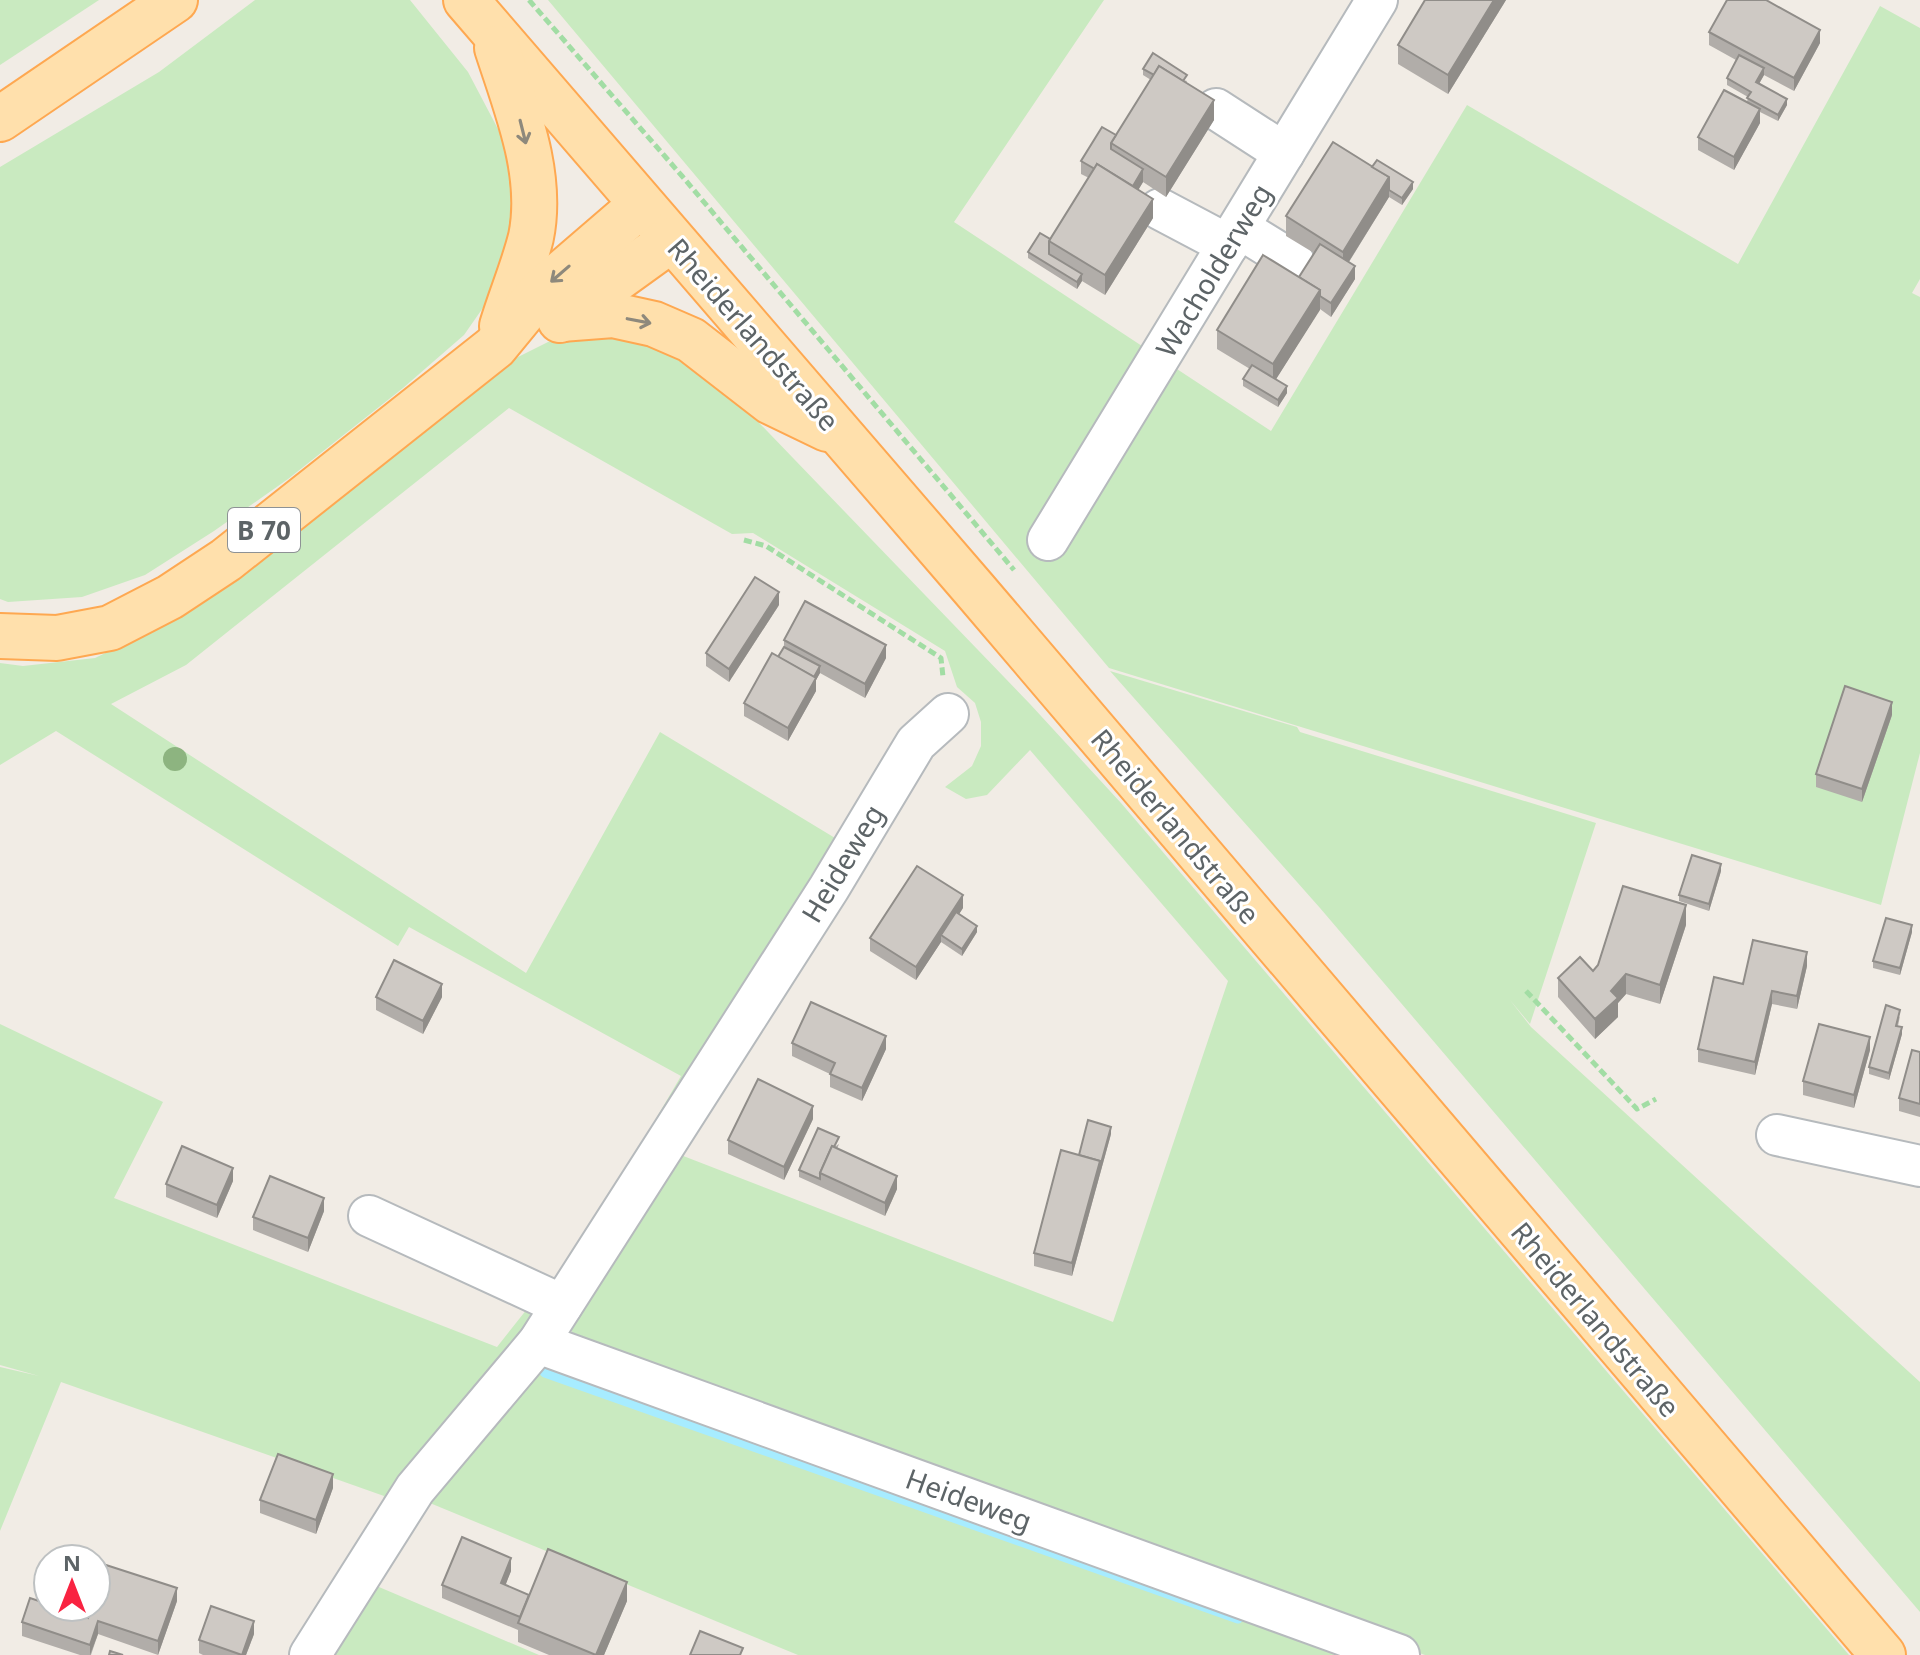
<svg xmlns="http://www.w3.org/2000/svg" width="1920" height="1655" font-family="'Noto Sans',sans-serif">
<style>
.green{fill:#c9eac0}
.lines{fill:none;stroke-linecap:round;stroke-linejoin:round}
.stream{stroke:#a7ecff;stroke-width:11}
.minor-casing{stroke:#b6babd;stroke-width:44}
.major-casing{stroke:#fea851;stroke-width:48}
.path{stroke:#a2dda4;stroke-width:5;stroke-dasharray:8 4;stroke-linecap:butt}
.minor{stroke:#fff;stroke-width:40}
.major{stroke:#ffe0ac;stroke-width:44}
.tree{fill:#8db480}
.wall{fill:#b1ada9}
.shaded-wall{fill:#908d89}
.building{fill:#cec9c4;stroke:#908d89;stroke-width:2}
.oneway{stroke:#8e897c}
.labels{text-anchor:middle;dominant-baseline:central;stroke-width:6;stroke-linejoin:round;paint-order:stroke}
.shield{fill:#fff;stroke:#8e9295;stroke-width:2}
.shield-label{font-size:26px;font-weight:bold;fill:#5d6467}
.street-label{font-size:28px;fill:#5d6467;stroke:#fff}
</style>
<rect width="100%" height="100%" fill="#f1ece5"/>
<g class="green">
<polygon points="0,0 99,0 0,65"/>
<polygon points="255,0 410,0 468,72 498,129 512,166 514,206 509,249 494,292 464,335 403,388 288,479 214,531 145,575 82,597 8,602 0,599 0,167 159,72"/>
<polygon points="548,0 1104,0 954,222 1271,431 1467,105 1738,264 1880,6 1920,28 1920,279 1912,293 1920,297 1920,753 1881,905 1109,668"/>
<polygon points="608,327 687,348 1030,704 1121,803 1849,1655 1425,1655 1178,1568 584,1348 572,1332 571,1312 673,1152 1113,1322 1228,981 1030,750 987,795 966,799 945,787 972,766 981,746 981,722 975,703 957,687 945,651 753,533 732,534 509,408 186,665 111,704 526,973 660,732 835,838 864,790 866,797 666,1125 654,1122 681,1076 409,927 398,946 56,731 0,765 0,663 23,666 95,658 174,620 518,357 566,333"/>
<polygon points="1110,671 1297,727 1300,732 1596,823 1530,1024 1510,1000 1531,1027 1920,1382 1920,1612 1320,908"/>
<polygon points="0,1024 163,1102 114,1198 497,1347 531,1304 547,1314 394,1502 383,1499 384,1496 61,1382 0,1531 0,1367 39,1376 0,1365"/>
<polygon points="538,1362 1377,1655 798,1655 425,1501"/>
<polygon points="363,1582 379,1587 539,1655 320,1655"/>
</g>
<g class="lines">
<polyline class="stream" points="545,1372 1238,1618"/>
<g class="minor-casing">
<g id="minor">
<polyline points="1216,109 1284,153"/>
<polyline points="1160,209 1228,245"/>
<polyline points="1239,228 1294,262"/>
<polyline points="1048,540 1377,0"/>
<polyline points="1777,1135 1920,1166"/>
<polyline points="369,1216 562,1305"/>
<polyline points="538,1343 1399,1655"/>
<polyline points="310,1655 415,1489 538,1343 829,888 916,743 948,714"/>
</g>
</g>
<g class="major-casing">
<g id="major">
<polyline points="466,0 974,589 1883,1655"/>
<path d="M497 48C516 107 544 174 531 237 524 266 511 296 502 326"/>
<polyline points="0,119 175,0"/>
<polyline points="561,319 613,315 654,324 691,340 771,402 827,429"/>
<polyline points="560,320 671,240"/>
<polyline points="0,636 57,638 110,628 170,597 226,560 495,347 541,291 641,205"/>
</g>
</g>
<g class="path">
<polyline points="529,0 682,176 1014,570"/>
<polyline points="744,540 766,546 941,658 943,677"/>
<polyline points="1526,991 1637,1109 1656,1099"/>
</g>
<use href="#minor" class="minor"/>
<use href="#major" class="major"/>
</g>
<circle class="tree" cx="175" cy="759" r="12"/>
<g class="wall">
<polygon points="1425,0 1506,0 1448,94 1398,64 1398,45"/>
<polygon points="1709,32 1820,43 1794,91 1764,75 1759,84 1787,105 1778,121 1760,112 1760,123 1734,170 1698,150 1698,137 1747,102 1748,97 1727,85 1727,78 1736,60 1709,45"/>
<polygon points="1143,69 1187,81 1186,83 1214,120 1166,197 1143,182 1138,190 1153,218 1105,295 1082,281 1077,289 1028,258 1028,252 1050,239 1089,178 1081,174 1081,161 1116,135 1151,80 1143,75"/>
<polygon points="1372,167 1413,189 1402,205 1389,197 1349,262 1355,279 1331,317 1320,309 1276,379 1287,393 1278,407 1243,386 1243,379 1250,369 1217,349 1217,330 1299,277 1314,253 1286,236 1286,216"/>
<polygon points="779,605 729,682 706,666 706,653"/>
<polygon points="784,640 886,658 865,698 820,673 816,680 816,691 788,741 744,716 744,703 778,657 784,647"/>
<polygon points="1892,715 1862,802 1816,787 1816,774"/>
<polygon points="1721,871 1709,911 1679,901 1679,895"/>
<polygon points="963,908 959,914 977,932 962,956 941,942 916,980 870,951 870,938"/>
<polygon points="1686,925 1660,1004 1626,994 1618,1003 1618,1017 1595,1039 1558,997 1558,978 1593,971"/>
<polygon points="1912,932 1900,975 1873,968 1873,961"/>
<polygon points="1807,966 1797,1009 1772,1004 1755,1075 1698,1062 1698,1049 1743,984"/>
<polygon points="376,997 442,997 423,1034 376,1010"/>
<polygon points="1900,1016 1898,1026 1902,1034 1889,1080 1869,1074 1869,1067"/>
<polygon points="792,1043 886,1049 862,1101 830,1087 830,1074 792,1056"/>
<polygon points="1870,1050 1854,1108 1803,1095 1803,1081"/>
<polygon points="1920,1052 1920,1117 1899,1111 1899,1098"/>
<polygon points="813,1119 784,1180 728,1154 728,1140"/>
<polygon points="1111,1134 1072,1276 1034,1266 1034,1253"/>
<polygon points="839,1144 837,1149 897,1189 885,1216 799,1177 799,1170"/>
<polygon points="233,1181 217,1218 166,1197 166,1184"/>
<polygon points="324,1211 308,1252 253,1230 253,1217"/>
<polygon points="333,1488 316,1534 260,1513 260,1500"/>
<polygon points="511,1571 505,1585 529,1595 627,1601 604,1655 549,1655 518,1642 518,1630 442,1598 442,1585"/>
<polygon points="177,1601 158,1655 98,1634 91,1655 80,1655 22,1636 22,1622 88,1618"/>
<polygon points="254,1634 246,1655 203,1655 199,1653 199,1640"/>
</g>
<g class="shaded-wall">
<polygon points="1494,0 1506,0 1448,94 1448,75"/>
<polygon points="1820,30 1820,43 1794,91 1794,78"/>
<polygon points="1764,68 1764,75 1756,89 1756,82"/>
<polygon points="1787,99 1787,105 1778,121 1778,115"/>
<polygon points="1214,100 1214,120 1166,197 1166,177"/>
<polygon points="1760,109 1760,123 1734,170 1734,157"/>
<polygon points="1143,169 1143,182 1130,204 1130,191"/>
<polygon points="1389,177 1389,197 1343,271 1343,252"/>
<polygon points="1413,182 1413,189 1402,205 1402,198"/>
<polygon points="1153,199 1153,218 1105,295 1105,275"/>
<polygon points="1355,266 1355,279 1331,317 1331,303"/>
<polygon points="1082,274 1082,281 1077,289 1077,282"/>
<polygon points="1320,290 1320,310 1273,384 1273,364"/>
<polygon points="1287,386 1287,393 1278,407 1278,400"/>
<polygon points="779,592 779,605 729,682 729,669"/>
<polygon points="886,645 886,658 865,698 865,684"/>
<polygon points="820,666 820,673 816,680 816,691 788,741 788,728"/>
<polygon points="1892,702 1892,715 1862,802 1862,789"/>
<polygon points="1721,864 1721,871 1709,911 1709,904"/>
<polygon points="963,895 963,908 944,937 941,935 941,942 916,980 916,967"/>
<polygon points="1686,905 1686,925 1660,1004 1660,985"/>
<polygon points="1912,925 1912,932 1900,975 1900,968"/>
<polygon points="977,926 977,932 962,956 962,949"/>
<polygon points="1807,952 1807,966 1797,1009 1797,996"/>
<polygon points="1626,974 1626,994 1618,1003 1618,1017 1595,1039 1595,1019 1611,991"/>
<polygon points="442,984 442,997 423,1034 423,1021"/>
<polygon points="1772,991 1772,1004 1755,1075 1755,1062"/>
<polygon points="1902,1027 1902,1034 1889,1080 1889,1073"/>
<polygon points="886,1036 886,1049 862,1101 862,1088"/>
<polygon points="1870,1037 1870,1050 1854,1108 1854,1095"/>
<polygon points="813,1106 813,1119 784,1180 784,1167"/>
<polygon points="1111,1127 1111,1134 1072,1276 1072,1263 1100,1161"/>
<polygon points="233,1168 233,1181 217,1218 217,1205"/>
<polygon points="897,1176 897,1189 885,1216 885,1203"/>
<polygon points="324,1198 324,1211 308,1252 308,1238"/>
<polygon points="333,1474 333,1488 316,1534 316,1520"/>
<polygon points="511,1558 511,1571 501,1597 501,1583"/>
<polygon points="627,1582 627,1601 604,1655 596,1655"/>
<polygon points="177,1588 177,1601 158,1655 158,1641"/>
<polygon points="98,1621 98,1634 90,1655 90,1645"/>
<polygon points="254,1621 254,1634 246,1655 242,1655"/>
</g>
<g class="building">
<polygon points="1425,0 1494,0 1448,75 1398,45"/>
<polygon points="1727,0 1766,0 1820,30 1794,78 1709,32"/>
<polygon points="1153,53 1187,75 1183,81 1159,66 1154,75 1143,69"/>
<polygon points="1739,55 1764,68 1756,82 1787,99 1778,115 1747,98 1751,92 1727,78"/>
<polygon points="1159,66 1214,100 1166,177 1111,143"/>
<polygon points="1724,90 1760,109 1734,157 1698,137"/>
<polygon points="1102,127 1116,135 1111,143 1111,149 1143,169 1133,186 1097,164 1095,169 1081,161"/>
<polygon points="1333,142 1389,177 1343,252 1286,216"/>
<polygon points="1377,160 1413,182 1402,198 1389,190 1389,177 1372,167"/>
<polygon points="1097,164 1153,199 1105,275 1049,241"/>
<polygon points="1040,233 1050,239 1049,241 1049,254 1082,274 1077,282 1028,252"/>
<polygon points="1320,244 1355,266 1331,303 1320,296 1320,290 1299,277"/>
<polygon points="1263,255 1320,290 1273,364 1217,330"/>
<polygon points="1252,365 1287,386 1278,400 1243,379"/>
<polygon points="755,577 779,592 729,669 706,653"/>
<polygon points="805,601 886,645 865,684 784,640"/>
<polygon points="784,647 820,666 814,677 778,657"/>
<polygon points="772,653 816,678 788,728 744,703"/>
<polygon points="1845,686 1892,702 1862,789 1816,774"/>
<polygon points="1692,855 1721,864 1709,904 1679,895"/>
<polygon points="917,866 963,895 916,967 870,938"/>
<polygon points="1623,886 1686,905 1660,985 1626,974 1611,991 1618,998 1595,1019 1558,978 1580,957 1593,971 1598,965"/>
<polygon points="956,912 977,926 962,949 941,935"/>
<polygon points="1886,918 1912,925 1900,968 1873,961"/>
<polygon points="1753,940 1807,952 1797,996 1772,991 1755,1062 1698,1049 1714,977 1743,984"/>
<polygon points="394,960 442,984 423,1021 376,997"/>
<polygon points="811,1002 886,1036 862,1088 830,1074 835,1063 792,1043"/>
<polygon points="1886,1005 1900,1010 1896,1026 1902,1027 1889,1073 1869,1067"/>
<polygon points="1819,1024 1870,1037 1854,1095 1803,1081"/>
<polygon points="1912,1050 1920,1052 1920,1104 1899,1098"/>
<polygon points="758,1079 813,1106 784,1167 728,1140"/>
<polygon points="1088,1120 1111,1127 1100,1167 1100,1161 1079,1155"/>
<polygon points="818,1128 839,1137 834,1147 832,1146 820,1173 820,1179 799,1170"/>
<polygon points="182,1146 233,1168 217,1205 166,1184"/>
<polygon points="832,1146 897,1176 885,1203 820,1173"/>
<polygon points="1061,1150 1100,1161 1072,1263 1034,1253"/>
<polygon points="270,1176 324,1198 308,1238 253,1217"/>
<polygon points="278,1454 333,1474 316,1520 260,1500"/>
<polygon points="462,1537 511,1558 501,1583 529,1595 520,1617 442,1585"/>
<polygon points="548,1549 627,1582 596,1655 518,1623"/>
<polygon points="106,1565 177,1588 158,1641 98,1621 90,1645 22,1622 30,1598 48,1604 48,1607 56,1607 88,1618 92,1607 96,1607 96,1595"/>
<polygon points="211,1606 254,1621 242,1655 199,1640"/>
<polygon points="700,1631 743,1648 740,1655 690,1655"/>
<polygon points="110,1651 123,1655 109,1655"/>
</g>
<defs><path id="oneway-shaft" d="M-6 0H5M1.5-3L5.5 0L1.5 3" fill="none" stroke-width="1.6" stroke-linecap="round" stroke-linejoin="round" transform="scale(2)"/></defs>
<g class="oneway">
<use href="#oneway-shaft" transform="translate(523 132) rotate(76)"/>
<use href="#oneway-shaft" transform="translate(560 274) rotate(139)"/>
<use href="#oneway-shaft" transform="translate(639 321) rotate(11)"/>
</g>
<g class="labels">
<rect class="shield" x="228" y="508" width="72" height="44" rx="6"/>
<g class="shield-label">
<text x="264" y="530">B 70</text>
</g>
<g class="street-label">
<text transform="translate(1213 270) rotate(-59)">Wacholderweg</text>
<text transform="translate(754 334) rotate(49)">Rheiderlandstraße</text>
<text transform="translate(1176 826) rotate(50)">Rheiderlandstraße</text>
<text transform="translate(842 863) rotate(-59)">Heideweg</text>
<text transform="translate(1596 1319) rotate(50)">Rheiderlandstraße</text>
<text transform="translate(969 1499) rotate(20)">Heideweg</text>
</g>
</g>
<g transform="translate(72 1583)"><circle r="38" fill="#ffffff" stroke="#bec1c2" stroke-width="2"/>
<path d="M0-6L14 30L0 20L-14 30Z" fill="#f92341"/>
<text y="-12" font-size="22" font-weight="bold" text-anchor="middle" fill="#5d6467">N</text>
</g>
</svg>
